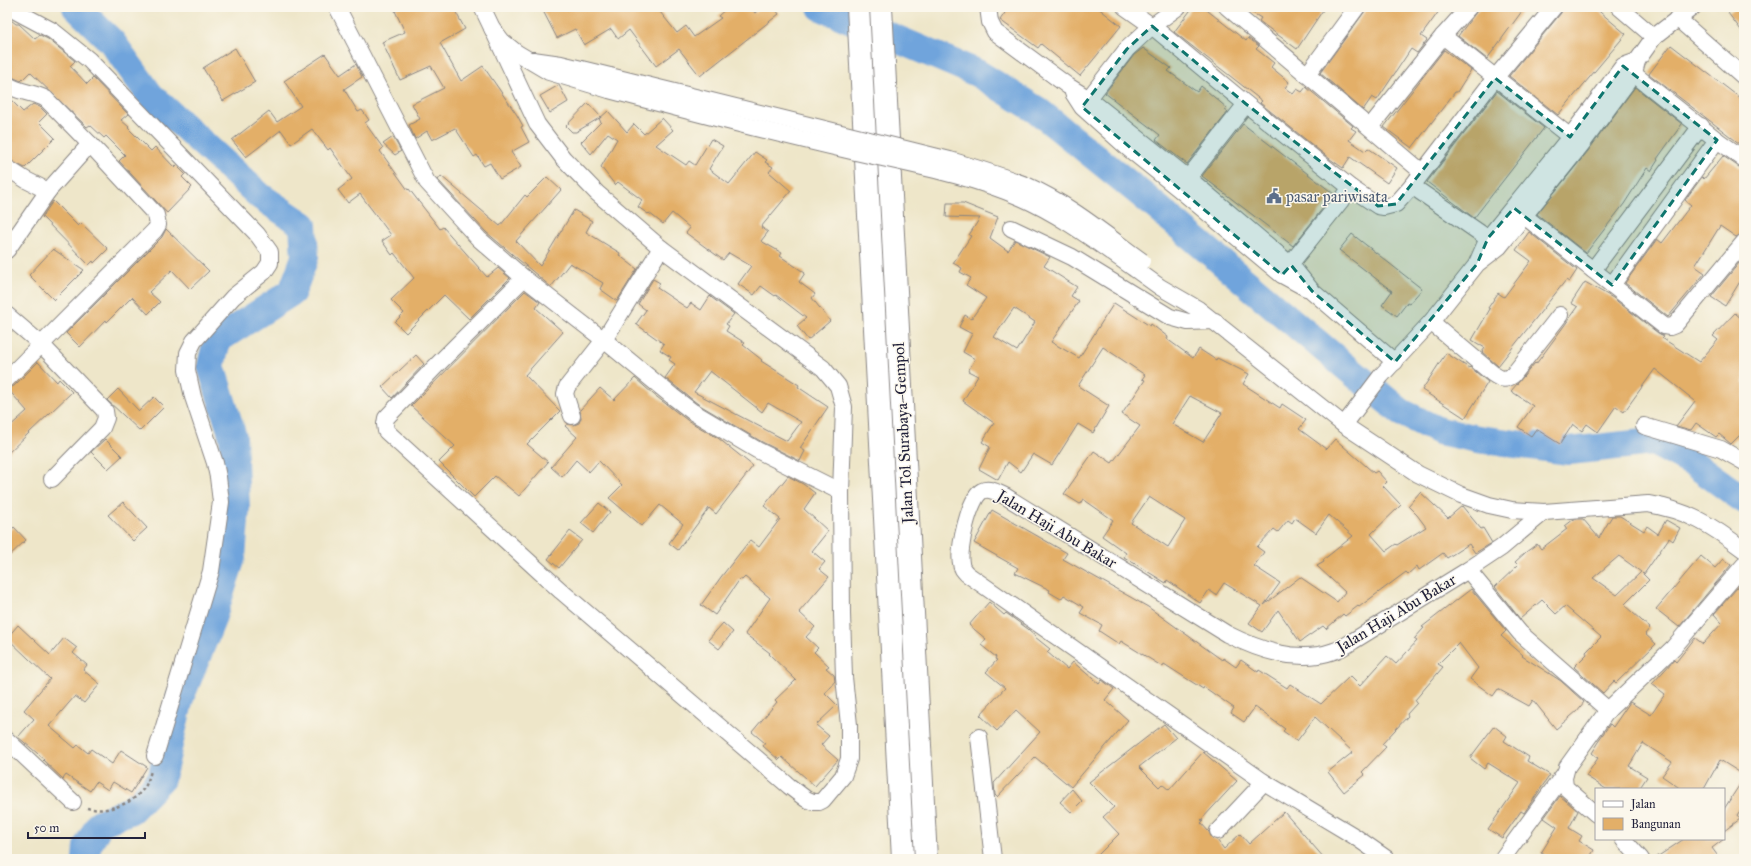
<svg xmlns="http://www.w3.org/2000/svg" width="1751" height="866" font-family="'IM FELL Great Primer',serif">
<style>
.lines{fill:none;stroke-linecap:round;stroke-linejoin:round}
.river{stroke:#6fa4dc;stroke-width:28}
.building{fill:#e3af68;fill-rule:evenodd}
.minor-casing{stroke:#888482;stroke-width:18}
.highway-casing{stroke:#888482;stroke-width:24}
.path{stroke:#888482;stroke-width:2.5;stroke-dasharray:3 3;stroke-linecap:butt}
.minor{stroke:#fff;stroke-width:16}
.highway{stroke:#fff;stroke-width:22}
.minor-bridge-casing{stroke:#888482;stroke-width:18;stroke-linecap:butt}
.minor-bridge{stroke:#fff;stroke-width:16}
.marked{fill:#0f766e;fill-opacity:0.2;stroke:#0f766e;stroke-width:3;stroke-dasharray:8 5;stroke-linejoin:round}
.labels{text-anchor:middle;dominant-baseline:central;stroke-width:3;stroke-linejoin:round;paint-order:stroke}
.service-label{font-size:16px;fill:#4e5e75;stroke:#fbf7ec;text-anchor:start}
.street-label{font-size:16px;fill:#22223b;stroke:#fbf7ec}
</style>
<rect width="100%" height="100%" fill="#fbf7ec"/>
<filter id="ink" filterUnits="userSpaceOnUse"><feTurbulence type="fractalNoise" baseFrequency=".025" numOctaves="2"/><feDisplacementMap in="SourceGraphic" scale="8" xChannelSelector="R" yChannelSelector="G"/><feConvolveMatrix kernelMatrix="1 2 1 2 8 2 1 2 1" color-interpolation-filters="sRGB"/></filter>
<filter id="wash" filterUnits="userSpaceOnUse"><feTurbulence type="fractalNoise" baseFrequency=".012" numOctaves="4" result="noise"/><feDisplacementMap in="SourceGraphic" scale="16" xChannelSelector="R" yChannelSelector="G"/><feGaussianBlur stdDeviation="0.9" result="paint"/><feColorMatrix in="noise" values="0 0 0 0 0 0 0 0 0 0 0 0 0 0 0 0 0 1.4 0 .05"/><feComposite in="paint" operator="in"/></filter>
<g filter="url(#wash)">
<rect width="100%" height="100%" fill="#eee6c9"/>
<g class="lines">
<g class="river">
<polyline points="76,7 112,42 150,95 260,196 303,225 305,257 292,292 217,340 211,366 233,437 236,508 232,557 211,622 180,698 161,779 131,810 100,823 87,847 86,859"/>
<polyline points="821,7 977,73 1037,110 1146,198 1335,358 1401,412 1439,431 1478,439 1569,451 1653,442 1694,464 1744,500"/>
</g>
</g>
<g id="blocks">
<g class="building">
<polygon points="395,7 453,7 465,29 440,43 461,81 483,66 517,115 523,126 521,127 529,142 511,152 521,167 500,179 490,163 484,166 477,155 474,157 455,128 432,140 427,131 415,139 409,125 420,119 412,104 444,88 431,66 400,80 382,42 405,32 395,11 397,10"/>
<polygon points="541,7 656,7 677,33 686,26 694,37 721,18 718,16 728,7 750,7 755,13 762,7 774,7 779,14 700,76 679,49 656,66 629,30 618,39 611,29 584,45 575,29 557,38"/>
<polygon points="1009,7 1097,7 1121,26 1080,76 1041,44 1038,48 1000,20"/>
<polygon points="1193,7 1203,7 1246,41 1248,38 1259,46 1256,49 1274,63 1271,67 1289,82 1285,88 1293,94 1297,89 1302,92 1306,87 1353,126 1351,128 1356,131 1349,140 1365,151 1368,148 1397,168 1387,183 1350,157 1343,168 1330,159 1260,103 1262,101 1174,32"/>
<polygon points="1243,7 1325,7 1297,49 1259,21 1261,18"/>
<polygon points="1368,7 1442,7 1421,36 1427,40 1417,53 1411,49 1377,100 1372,97 1363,110 1320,73"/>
<polygon points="1480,7 1525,7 1487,59 1458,36"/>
<polygon points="1563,7 1594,7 1626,34 1558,115 1509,76 1561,13"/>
<polygon points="1737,7 1744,7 1744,34 1728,13"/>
<polygon points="7,17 16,24 19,24 35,39 40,35 48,39 75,61 70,66 87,84 93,78 128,114 121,120 129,127 128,128 151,151 155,147 174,167 176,165 185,174 182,177 192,187 167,213 119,161 125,155 106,136 104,138 90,125 87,127 30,72 21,81 7,75"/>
<polygon points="1671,45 1744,101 1744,147 1649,74"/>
<polygon points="235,48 255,82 223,101 203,68"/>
<polygon points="1143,48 1171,68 1168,71 1197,92 1201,86 1227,108 1225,110 1228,112 1187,164 1156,140 1160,135 1105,93 1134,55"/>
<polygon points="1444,50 1471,70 1457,92 1455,92 1412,148 1384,127"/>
<polygon points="325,54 340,75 356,64 362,77 344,89 358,112 362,110 369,120 365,123 383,148 380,151 408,190 409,189 440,229 443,227 487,277 498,268 510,278 469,319 444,295 406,333 395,322 404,313 391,300 414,278 394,253 392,255 382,241 391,235 360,194 348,203 338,190 352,179 330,148 328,150 312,129 291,144 281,130 246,157 232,140 269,111 277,122 301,106 284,81"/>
<polygon points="559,85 568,102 550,113 540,96"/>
<polygon points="1635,87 1682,124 1657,159 1658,160 1651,171 1647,168 1624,204 1586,253 1537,214 1588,151"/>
<polygon points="1497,91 1544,128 1474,218 1427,182"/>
<polygon points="7,96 23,112 33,104 40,107 47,114 39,122 55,138 25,168 7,159"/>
<polygon points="588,103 601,117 576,132 572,132 566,126"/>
<polygon points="608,111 627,132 634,124 644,134 662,118 673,130 656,145 686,165 689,161 695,165 711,139 723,146 709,169 729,184 755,152 767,160 765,162 773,167 769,172 791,191 761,227 768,232 761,241 782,253 780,256 805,273 799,282 815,294 812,298 830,321 808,340 797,326 806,318 776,295 775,296 761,286 754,295 738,284 751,266 729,253 723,260 686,233 690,228 672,213 663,224 649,213 648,214 638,207 642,200 618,182 615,185 601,167 617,139 608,133 591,154 581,142 601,122 599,119"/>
<polygon points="1243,124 1334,194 1293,246 1202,176"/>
<polygon points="393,137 401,151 395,155 383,144"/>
<polygon points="1723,156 1739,167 1744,168 1744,233 1736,237 1720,226 1695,266 1705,273 1668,317 1625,283 1657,239 1662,243 1691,205 1685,200 1702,177 1704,179"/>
<polygon points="441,176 500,226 525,195 527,197 547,177 561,190 516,241 540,266 574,210 592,221 586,232 620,253 619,255 637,269 617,301 600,289 603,283 570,263 551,287 486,232 438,180"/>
<polygon points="53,201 78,226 81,223 108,249 94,263 93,261 89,265 42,217"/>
<path d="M947 203H963L998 217 990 238 1008 251 1015 240 1050 257 1044 266 1077 287 1071 296 1079 301 1051 342 1079 358 1114 303 1150 326 1151 324 1168 337 1167 339 1193 358 1199 349 1216 360 1217 358 1249 374 1243 384 1280 408 1282 404 1306 420 1299 429 1326 449 1335 439 1374 473 1377 471 1387 482 1383 486 1401 505 1371 534 1386 551 1396 544 1397 545 1426 527 1417 515 1408 506 1420 492 1448 518 1462 506 1481 529 1483 528 1492 543 1475 553 1469 544 1447 558 1443 553 1419 570 1417 566 1408 574 1406 572 1359 607 1358 606 1345 616 1343 614 1326 629 1323 626 1300 642 1278 610 1262 632 1249 623 1262 606 1224 583 1216 595 1209 590 1200 603 1167 580 1166 583 1124 557 1126 553 1102 536 1113 520 1083 499 1080 504 1064 494 1094 451 1112 463 1140 426 1122 414 1145 380 1142 379 1145 375 1103 347 1078 386 1109 406 1093 433 1078 424 1052 465 1033 454 1021 472 1008 462 998 480 979 469 990 447 982 442 994 423 963 401 978 376 968 371 975 359 963 352 972 334 959 327 965 315 971 319 986 298 966 285 971 278 960 272 962 268 953 263 971 236 969 235 980 218 946 217ZM1014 308 1035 322 1017 351 994 337ZM1190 396 1222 413 1203 442 1172 424ZM1149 497 1185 520 1168 547 1131 523ZM1329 515 1353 536 1323 560 1324 562 1317 566 1345 592 1337 602 1300 577 1264 605 1280 583 1254 566 1264 552 1257 547 1274 529 1278 532 1288 520 1292 523 1295 518 1316 533Z"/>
<polygon points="166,229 209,271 190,289 172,270 149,292 160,302 148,314 132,297 107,322 106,320 80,347 66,333 162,237"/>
<polygon points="1529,232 1577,270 1569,282 1566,280 1498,366 1482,352 1485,348 1472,340 1490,309 1488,308 1498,293 1504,297 1531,261 1516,250"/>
<polygon points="1352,234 1422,289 1409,304 1407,303 1397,316 1382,305 1392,291 1339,250"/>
<polygon points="53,249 84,270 54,300 29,275"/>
<polygon points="1744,257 1744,275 1725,306 1711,297"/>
<path d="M653 279 660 283 657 288 687 308 691 303 701 310 710 296 712 298 734 314 726 324 729 326 726 331 745 343 743 345 762 360 761 361 799 385 798 387 828 407 800 448 805 451 800 461 762 442 698 404 665 378 675 364 669 360 671 357 660 350 664 344 636 324 646 310 638 304ZM710 371 762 412 768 403 801 422 787 441 694 392Z"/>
<polygon points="1585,282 1613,298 1658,333 1664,336 1662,338 1699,362 1718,340 1713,336 1735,313 1744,321 1744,431 1731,444 1719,434 1716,437 1696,423 1691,430 1676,426 1695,401 1655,369 1624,412 1616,406 1598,432 1587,424 1582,431 1573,424 1560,444 1536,429 1531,436 1518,427 1533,406 1511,391 1535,363 1536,364 1578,307 1571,303"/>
<polygon points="525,291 540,302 536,308 563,332 525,375 560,411 527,444 548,462 519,496 495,476 474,497 439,462 455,446 411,406"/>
<polygon points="1446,353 1469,368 1470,367 1488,382 1465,418 1422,390"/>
<polygon points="416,355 424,364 392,398 382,387"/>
<polygon points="38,362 57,382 59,379 72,392 7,454 7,429 27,411 7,388 14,386"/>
<polygon points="635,378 653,394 687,420 718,438 753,466 716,514 709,508 678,550 669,543 683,524 660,505 642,526 609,498 622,485 599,461 589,472 576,460 562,477 551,467 577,437 565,426 567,424 574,425 579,423 581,418 580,410 600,388 614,400"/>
<polygon points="118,389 139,411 154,397 164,407 140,431 107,400"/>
<polygon points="105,439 122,456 108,469 91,452"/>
<polygon points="788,476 803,484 815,493 804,509 828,531 812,551 825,562 819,569 829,577 799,612 815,627 806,637 818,648 814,652 829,666 826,668 834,675 835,681 825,693 837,705 816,725 829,736 821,745 838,760 815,786 782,757 779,760 763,746 765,743 752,732 777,702 775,700 796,680 769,654 770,653 745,634 770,598 745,577 742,580 740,579 715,615 701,605 721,577 750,540 759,547 780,519 764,506"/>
<polygon points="123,502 147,528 133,541 108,515"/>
<polygon points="599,503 610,512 593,533 581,523"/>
<polygon points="992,510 1067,553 1063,559 1148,607 1222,660 1223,658 1236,667 1241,660 1258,672 1259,670 1287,688 1290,684 1321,704 1350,676 1360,686 1387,656 1396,664 1417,641 1414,639 1424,628 1422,627 1471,589 1506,631 1501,636 1523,655 1522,656 1561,681 1584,702 1577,711 1556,729 1533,700 1529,706 1498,689 1493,696 1470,679 1478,668 1459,643 1438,664 1443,667 1415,700 1417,703 1407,714 1408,716 1382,744 1386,747 1362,772 1365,775 1344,792 1328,772 1353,752 1315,717 1297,741 1283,731 1285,729 1255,707 1244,722 1231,713 1234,708 1204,687 1203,689 1164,664 1163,667 1121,641 1119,644 1099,631 1102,625 1080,613 1084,607 1064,595 1061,599 1049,592 1050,590 1015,573 1018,568 974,543"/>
<path d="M1612 516H1620L1644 531 1647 526 1658 534 1666 520 1680 528 1673 541 1669 538 1644 574 1642 573 1649 580 1624 605 1650 628 1645 634 1656 644 1616 683 1614 681 1603 693 1574 667 1587 654 1586 652 1601 637 1565 606 1556 614 1542 600 1520 619 1495 587 1518 565 1515 562 1526 552 1537 544 1541 549 1567 529 1565 526 1574 519H1583L1599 538ZM1619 556 1641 572 1617 595 1593 578Z"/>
<polygon points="14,527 26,540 7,558 7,534"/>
<polygon points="570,531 582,540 559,568 548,559"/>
<polygon points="1701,556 1715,568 1723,559 1731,565 1679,627 1656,609"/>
<polygon points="1744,580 1744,775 1720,760 1704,789 1681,789 1662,776 1672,762 1643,743 1629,766 1647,777 1639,789 1606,789 1586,776 1598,758 1592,753 1599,742 1598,741 1610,724 1613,727 1630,702 1651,715 1665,694 1652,684 1674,660 1676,662 1695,638 1703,644 1722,623 1714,614"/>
<polygon points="989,602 1004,615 1006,613 1028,629 1036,636 1035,637 1050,649 1047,652 1067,669 1073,662 1099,684 1102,680 1114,689 1105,700 1128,720 1071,787 1035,757 997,797 995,795 994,783 1040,732 1016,710 997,731 980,715 1005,688 986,672 997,660 995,659 996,657 981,645 986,639 969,625"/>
<polygon points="723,623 733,632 719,649 708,640"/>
<polygon points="18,625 50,655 64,638 77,648 73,653 87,665 83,670 100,684 84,703 75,696 49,726 75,748 78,745 88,753 91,749 112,764 121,750 147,767 131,793 113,782 108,790 96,782 90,791 66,775 63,779 43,760 44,759 18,737 34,719 24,710 50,679 7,638"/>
<polygon points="1164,724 1176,738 1139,767 1159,787 1162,784 1169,790 1203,752 1237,781 1201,820 1203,821 1201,823 1209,832 1212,838 1217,840 1224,849 1240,834 1249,844 1284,812 1325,859 1094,859 1119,834 1103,817 1114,807 1089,782"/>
<polygon points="1494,726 1507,736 1504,741 1529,757 1527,761 1550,775 1524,813 1521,811 1502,838 1488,829 1520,783 1488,763 1484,769 1470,758"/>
<polygon points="1744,778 1744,805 1737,815 1740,819 1724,831 1724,809"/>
<polygon points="1072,789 1082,801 1071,812 1060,802"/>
<polygon points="1560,796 1578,811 1569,828 1582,836 1579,841 1594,850 1589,859 1553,859 1541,853 1557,827 1544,818"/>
<polygon points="1684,839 1724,839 1712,848 1720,859 1654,859"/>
</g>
</g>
</g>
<g filter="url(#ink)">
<use href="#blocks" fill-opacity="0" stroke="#888482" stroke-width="1"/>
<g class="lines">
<g class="minor-casing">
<g id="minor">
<polyline points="8,7 53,31 89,60 257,234 270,252 270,263 264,272 233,297 194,341 188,353 187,370 193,397 215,463 218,477 221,502 211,571 155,756"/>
<polyline points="337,7 427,182 479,239 524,278 604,340 672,396 693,412 757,450 841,492"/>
<polyline points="482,7 492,28 502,41 517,53 549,72 609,90"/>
<polyline points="988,7 990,22 995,32 1068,86 1089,99 1188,178 1291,265 1312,291 1395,362"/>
<polyline points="1125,7 1152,26 1246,104 1351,188 1378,206 1384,207 1396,204 1412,186 1495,78 1554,7"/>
<polyline points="1227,7 1422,172"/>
<polyline points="1619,7 1654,37"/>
<polyline points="1677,18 1744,77"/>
<polyline points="492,28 537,124 563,158 597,193 661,248 823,368 838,386 844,407 841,492 842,614 844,677 849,725 849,759 843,776 823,800 819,802 813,802 806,799 789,786 561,591 386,431 385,424 386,418 434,368 524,278"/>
<polyline points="1443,36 1578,143"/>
<polyline points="533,60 561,64 610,76"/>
<polyline points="1625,67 1717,140 1744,159"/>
<polyline points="1307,75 1357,7"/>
<path d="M7 84C18 93 34 92 46 99L90 144"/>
<polyline points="1073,93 1082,107 1129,149 1179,189 1282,275 1306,288"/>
<polyline points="1083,106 1127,49 1152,26 1178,7"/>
<polyline points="1370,127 1443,36 1469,7"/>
<polyline points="7,168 26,180 48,191"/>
<polyline points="1182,186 1246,104"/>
<polyline points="1412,186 1496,244"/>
<polyline points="1514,208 1664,326 1670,327 1675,325 1744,242"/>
<polyline points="1011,228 1072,257 1170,317 1188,322 1215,321"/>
<polyline points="7,250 48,191 90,144 156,215 158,225 155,230 7,379"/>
<polyline points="1477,263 1488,238 1570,137 1623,66 1637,61"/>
<path d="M1135 269 1160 287 1198 309 1344 425 1418 474 1461 495 1489 505 1512 510 1544 512 1648 504C1687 510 1713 526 1744 550"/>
<polyline points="1593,270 1701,126"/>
<polyline points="1284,272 1351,188"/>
<polyline points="1612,285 1717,140"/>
<polyline points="7,315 41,344 105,411 106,418 102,428 52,479"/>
<path d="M1431 322 1493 374C1500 379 1505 381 1513 375L1560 315"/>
<polyline points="572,416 565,394 567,387 604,340 661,248"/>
<polyline points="1344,425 1381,376 1431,322 1477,264 1499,247 1524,216 1581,145 1634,73 1637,61 1654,37 1693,7"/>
<polyline points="1644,426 1721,449 1744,462"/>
<polyline points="1468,570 1520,633 1608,710"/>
<polyline points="979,737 993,859"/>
<polyline points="7,740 73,802"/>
<polyline points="1596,814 1565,787 1564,778 1567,767 1608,710 1673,648 1744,565"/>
<polyline points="1218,831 1264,782"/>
<polyline points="1623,839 1641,859"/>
<path d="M1387 859 1354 836 1264 782 967 574C964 571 961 568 961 563 958 550 969 498 982 491 989 487 998 493 1005 496L1227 634C1259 650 1298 664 1334 651 1341 649 1347 645 1353 641L1468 570 1501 548 1544 512"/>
<polyline points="1502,859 1565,773"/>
</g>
</g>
<g class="highway-casing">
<g id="highway">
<polyline points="858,7 903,859"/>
<polyline points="881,7 926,859"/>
</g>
</g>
<path class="path" d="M87 808C106 813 132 805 144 788 148 783 149 777 151 771"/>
<use href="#minor" class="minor"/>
<use href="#highway" class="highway"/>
<g class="minor-bridge-casing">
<g id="minor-bridge">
<path d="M610 76 950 160C976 168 1003 176 1028 186 1069 204 1106 235 1142 261"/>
<path d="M609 90C688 111 768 132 847 150 906 164 967 174 1022 198 1063 216 1099 244 1135 269"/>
</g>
</g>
<use href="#minor-bridge" class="minor-bridge"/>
</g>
</g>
<path class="marked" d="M1152 26 1246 104 1378 206 1396 204 1495 78 1570 137 1623 66 1717 140 1612 285 1514 208 1488 238 1477 264 1395 362 1312 291 1291 265 1282 275 1082 107 1127 49Z"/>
<defs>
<g id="civic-bare" transform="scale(1.2)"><path d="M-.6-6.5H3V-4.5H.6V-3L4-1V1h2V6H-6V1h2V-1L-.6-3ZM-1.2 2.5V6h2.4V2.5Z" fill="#5c6f8a" stroke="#fbf7ec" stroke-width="2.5" paint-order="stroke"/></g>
</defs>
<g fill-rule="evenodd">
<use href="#civic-bare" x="1274" y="196"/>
</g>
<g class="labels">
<g class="service-label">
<text x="1286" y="196">pasar pariwisata</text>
</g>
<g class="street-label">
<text transform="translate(903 433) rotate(-93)">Jalan Tol Surabaya–Gempol</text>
<text transform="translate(1057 529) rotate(31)">Jalan Haji Abu Bakar</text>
<text transform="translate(1396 613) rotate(-31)">Jalan Haji Abu Bakar</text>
</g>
</g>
<rect width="1751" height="866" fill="none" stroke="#fbf7ec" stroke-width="24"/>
<rect x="1595" y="788" width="130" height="52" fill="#fbf7ec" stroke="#a4a2a5"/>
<rect x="1603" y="801" width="20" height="6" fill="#ffffff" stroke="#a4a2a5"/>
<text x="1631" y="808" font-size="12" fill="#22223b">Jalan</text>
<rect x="1603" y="818" width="20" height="12" fill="#e3af68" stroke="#a4a2a5"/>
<text x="1631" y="828" font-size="12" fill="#22223b">Bangunan</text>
<path d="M28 832v6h117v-6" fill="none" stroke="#22223b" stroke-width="2"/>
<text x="34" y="832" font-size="12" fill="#22223b" stroke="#fbf7ec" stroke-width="3" paint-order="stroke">50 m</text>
</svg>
